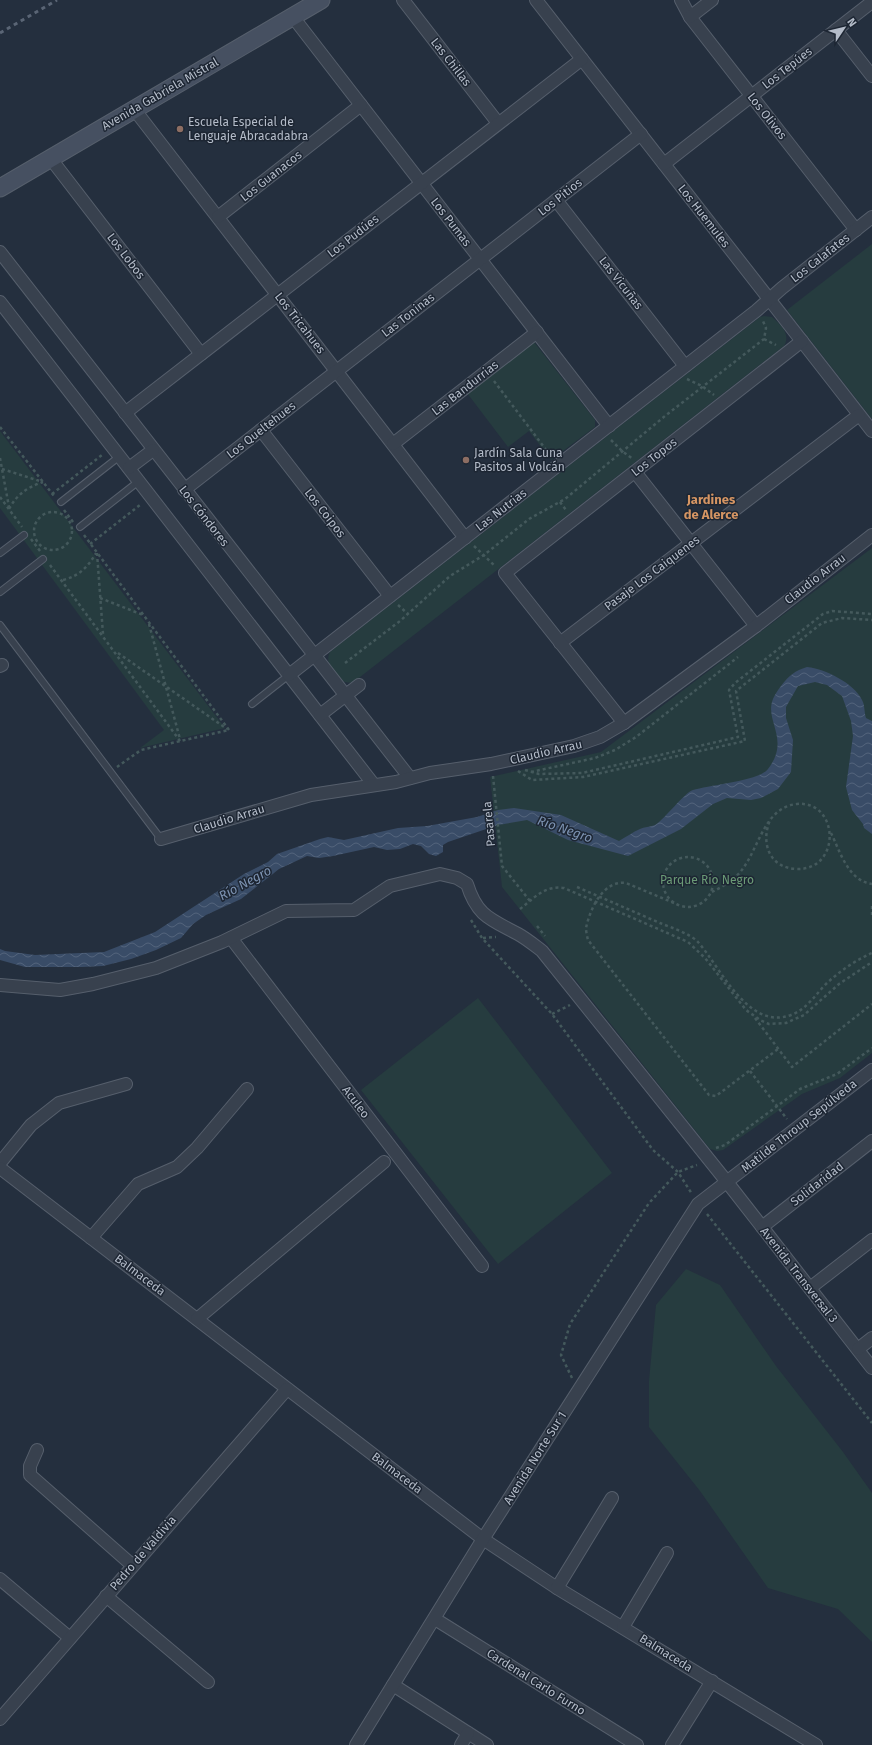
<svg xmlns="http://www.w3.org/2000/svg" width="872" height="1745" font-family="'Fira Sans',sans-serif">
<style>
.green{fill:#263c3f}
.water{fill:url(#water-waves)}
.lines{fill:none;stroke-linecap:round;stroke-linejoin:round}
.service-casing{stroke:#565f6c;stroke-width:8}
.minor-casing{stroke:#565f6c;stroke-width:14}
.secondary-casing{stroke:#565f6c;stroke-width:19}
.path{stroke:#44595c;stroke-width:2.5;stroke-dasharray:3 3;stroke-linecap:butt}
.service{stroke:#38414e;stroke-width:6}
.minor{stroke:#38414e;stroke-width:12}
.secondary{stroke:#465061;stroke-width:17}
.rail{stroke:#5a6575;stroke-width:3;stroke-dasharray:4 4;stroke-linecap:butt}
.education-dot{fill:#8d6e63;stroke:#1d2633;stroke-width:1.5}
.labels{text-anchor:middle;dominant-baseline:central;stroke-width:3;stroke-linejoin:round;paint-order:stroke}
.street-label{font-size:12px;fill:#b4bcc9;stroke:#1d2633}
.poi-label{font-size:12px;fill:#b4bcc9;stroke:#1d2633;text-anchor:start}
.park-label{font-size:12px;fill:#6b9a76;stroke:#1d2633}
.neighbourhood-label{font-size:13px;font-weight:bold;fill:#d59563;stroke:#1d2633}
.water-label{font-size:13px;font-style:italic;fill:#7c92b1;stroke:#1d2633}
</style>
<defs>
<pattern id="water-waves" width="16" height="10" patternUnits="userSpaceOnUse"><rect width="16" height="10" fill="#394c67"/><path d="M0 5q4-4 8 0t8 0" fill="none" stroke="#53647b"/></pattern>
</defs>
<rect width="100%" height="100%" fill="#242f3e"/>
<g class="green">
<polygon points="872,244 872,419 787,310"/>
<path d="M764 316 772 317C781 325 791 334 784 346L355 681C340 689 321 663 331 651L760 317Z"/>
<polygon points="534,342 595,420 595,427 551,460 529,431 508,447 467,393"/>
<polygon points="0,431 225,728 140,748 164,730 0,508"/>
<polygon points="872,548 872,1053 840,1078 802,1094 723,1150 717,1151 710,1149 502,887 490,777 601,752"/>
<polygon points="478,998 612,1173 498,1264 361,1090"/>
<polygon points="686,1269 720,1285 776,1366 843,1452 872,1493 872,1642 838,1609 768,1588 700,1491 649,1427 649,1381 656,1305"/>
</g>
<path class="water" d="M807 667C825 669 854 683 862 700 865 705 864 712 866 718L872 721V834L864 828 863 824 852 810 846 787 853 736 851 721 842 696 827 685 815 682 798 686 786 707V718L793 740 791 772 778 789 761 798 751 800 727 798 713 804 681 829 628 856 568 840 527 820 498 825 448 842 443 845V852L436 856 429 854 421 846 413 844 400 849 387 850 374 847 333 856 319 858 307 856 279 869 241 899 206 915 193 924 181 938 156 950 131 959 103 966 82 967H25L0 960V949L5 951 35 955 104 952 155 932 244 874 268 862 277 854 320 839 328 837 344 840 398 828 427 826 477 817 498 810 514 808 561 815 619 841C626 837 633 832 640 829 644 827 650 827 655 825 665 819 684 793 693 790 709 785 759 781 768 769 791 739 764 721 773 699 775 694 778 690 781 686 789 675 795 671 807 667Z"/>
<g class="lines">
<g class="service-casing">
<g id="service">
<polyline points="61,502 120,456"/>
<polyline points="80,527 139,481"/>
<polyline points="0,553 24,535"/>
<polyline points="0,592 43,559"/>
<polyline points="0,625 161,839"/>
<polyline points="252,704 289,675"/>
</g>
</g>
<g class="minor-casing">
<g id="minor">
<polyline points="403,0 498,123"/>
<polyline points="536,0 872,431"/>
<polyline points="681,0 690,17 856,230"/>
<polyline points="293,17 609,426"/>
<polyline points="690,17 712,0"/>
<polyline points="836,30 872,76"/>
<polyline points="134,109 465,538"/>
<polyline points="51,159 201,354"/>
<polyline points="664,164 872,2"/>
<polyline points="556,200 685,366"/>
<polyline points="218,217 361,105"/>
<polyline points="0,252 410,778"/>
<polyline points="0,302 374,785"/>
<polyline points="125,413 582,59"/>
<polyline points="261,430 390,596"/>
<polyline points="393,444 537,332"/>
<polyline points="129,468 153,450"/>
<polyline points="635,472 756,626"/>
<polyline points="184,490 641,134"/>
<polyline points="560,643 859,415"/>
<polyline points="0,666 2,665"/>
<polyline points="289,675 756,311 782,288 872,217"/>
<polyline points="320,715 359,685"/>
<polyline points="624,723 505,573 802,341"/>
<polyline points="161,839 311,795 396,782 430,773 491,764 574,746 600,737 624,723 756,626 872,535"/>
<polyline points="231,938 482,1266"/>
<path d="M0 985 60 990 93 984 156 968 222 942 286 911 354 910 390 886 440 874 457 878 467 884C477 916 490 919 518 934 527 939 534 945 542 951L727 1182 872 1368"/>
<polyline points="0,1163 31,1125 59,1103 126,1084"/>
<polyline points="0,1168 483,1539 557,1588 816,1745"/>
<polyline points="762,1227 872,1141"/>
<polyline points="91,1238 138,1184 177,1167 197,1148 247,1089"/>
<polyline points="810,1288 872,1240"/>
<polyline points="197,1319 384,1162"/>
<polyline points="858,1349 872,1338"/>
<polyline points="37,1450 30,1466 30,1475 132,1565"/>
<polyline points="0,1579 70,1638"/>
<polyline points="557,1588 612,1498"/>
<polyline points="106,1596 208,1682"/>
<polyline points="435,1619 637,1745"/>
<polyline points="623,1627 667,1553"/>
<polyline points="393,1685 487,1745"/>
<polyline points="0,1719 287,1389"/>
<polyline points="356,1745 483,1539 698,1204 872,1070"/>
<polyline points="461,1745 468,1733"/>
<polyline points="672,1745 712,1681"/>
</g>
</g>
<g class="secondary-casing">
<polyline id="secondary" points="0,188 321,0"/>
</g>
<g class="path">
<polyline points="764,339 776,345"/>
<polyline points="687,379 702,386 714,395"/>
<polyline points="494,381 550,455"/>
<polyline points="0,427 54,496"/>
<polyline points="611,440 622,451 633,459"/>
<polyline points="0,458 9,507"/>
<polyline points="2,469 43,482"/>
<polyline points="52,494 102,455"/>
<polyline points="0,497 22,527"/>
<polyline points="560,502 566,510"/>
<path d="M9 509C17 494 28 487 43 482"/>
<polyline points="64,510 73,522"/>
<circle cx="53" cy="531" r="19"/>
<polyline points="84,535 229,730"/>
<polyline points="31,539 40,551"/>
<polyline points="90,544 140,505"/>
<polyline points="474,546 495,566"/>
<polyline points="97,553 103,634"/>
<polyline points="50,565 180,741"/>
<path d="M63 580C79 576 88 567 96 553"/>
<polyline points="100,598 143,615"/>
<polyline points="398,605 408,614"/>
<polyline points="149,624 180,739"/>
<polyline points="118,653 227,729"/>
<polyline points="345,663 400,621 450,576 484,555 529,519 565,499 665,416 764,339 766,328 763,321"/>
<polyline points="117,767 141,750 229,730"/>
<polyline points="525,770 539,774 582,773 738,737 729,690 735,683 823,614 832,611 872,614"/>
<polyline points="518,771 532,780 583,777 745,741 736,691 822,623 842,618 872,620"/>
<polyline points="531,772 595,758 615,750 636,737 738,657"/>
<polyline points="493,776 502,866 530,901"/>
<path d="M831 833C840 851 848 881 872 884"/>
<circle cx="688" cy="882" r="25"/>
<path d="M577 887C605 899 632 911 660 923 672 928 689 933 698 942 721 968 748 1031 791 1015 807 1009 815 995 827 983 840 971 856 960 872 953"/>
<path d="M712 892C722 887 734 880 741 871 759 849 764 807 797 804 839 800 842 870 797 869 768 868 760 841 771 818"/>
<path d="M674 903 626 883C603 880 590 909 586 928 586 931 587 936 588 940L709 1095 716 1096 778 1049"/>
<polyline points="872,906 872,918"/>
<path d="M520 909C534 898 545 885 564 888L688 942 705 958 746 1010 760 1020 769 1024 786 1023 804 1015 839 984 872 962"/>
<polyline points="471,920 482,938 552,1014 653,1150 678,1172 692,1194"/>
<polyline points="537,926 545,936"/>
<polyline points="483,938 496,937"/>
<polyline points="552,1014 570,1005"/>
<polyline points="755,1018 792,1067 872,1004"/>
<polyline points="750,1071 787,1119"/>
<polyline points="716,1148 725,1145 800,1089 837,1074 872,1048"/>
<polyline points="707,1214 872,1423"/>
<polyline points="572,1378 561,1355 570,1324 649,1203 678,1172 697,1165"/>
</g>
<use href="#service" class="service"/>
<use href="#minor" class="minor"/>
<use href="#secondary" class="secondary"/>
<polyline class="rail" points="0,33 57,0"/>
</g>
<g class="education-dot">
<circle cx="180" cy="129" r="4"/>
<circle cx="466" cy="460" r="4"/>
</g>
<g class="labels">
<g class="street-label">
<text transform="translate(451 62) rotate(52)">Las Chillas</text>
<text transform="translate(787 68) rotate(-38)">Los Tepúes</text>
<text transform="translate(160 94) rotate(-30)">Avenida Gabriela Mistral</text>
<text transform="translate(767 116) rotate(52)">Los Olivos</text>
<text transform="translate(271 176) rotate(-38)">Los Guanacos</text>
<text transform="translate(560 197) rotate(-38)">Los Pitios</text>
<text transform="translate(704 216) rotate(52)">Los Huemules</text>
<text transform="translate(451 222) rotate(52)">Los Pumas</text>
<text transform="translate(353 236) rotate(-38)">Los Pudúes</text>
<text transform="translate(126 256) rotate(53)">Los Lobos</text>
<text transform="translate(820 258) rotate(-38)">Los Calafates</text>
<text transform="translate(621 283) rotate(52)">Las Vicuñas</text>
<text transform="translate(408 315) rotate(-38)">Las Toninas</text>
<text transform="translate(300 323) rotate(52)">Los Tricahues</text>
<text transform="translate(465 388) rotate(-38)">Las Bandurrias</text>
<text transform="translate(261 430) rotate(-38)">Los Queltehues</text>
<text transform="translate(654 457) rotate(-38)">Los Topos</text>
<text transform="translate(501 510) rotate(-38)">Las Nutrias</text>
<text transform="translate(325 513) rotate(52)">Los Coipos</text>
<text transform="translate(204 516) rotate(52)">Los Cóndores</text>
<text transform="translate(652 573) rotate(-37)">Pasaje Los Caiquenes</text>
<text transform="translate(815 579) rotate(-38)">Claudio Arrau</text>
<text transform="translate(546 752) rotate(-13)">Claudio Arrau</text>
<text transform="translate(229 819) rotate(-17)">Claudio Arrau</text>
<text transform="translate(489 824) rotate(-95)">Pasarela</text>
<text transform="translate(356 1102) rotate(53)">Aculeo</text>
<text transform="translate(799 1126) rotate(-38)">Matilde Throup Sepúlveda</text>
<text transform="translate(817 1184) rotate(-38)">Solidaridad</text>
<text transform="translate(140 1275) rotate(37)">Balmaceda</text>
<text transform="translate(799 1275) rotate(52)">Avenida Transversal 3</text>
<text transform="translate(535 1458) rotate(-58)">Avenida Norte Sur 1</text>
<text transform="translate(397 1473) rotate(37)">Balmaceda</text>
<text transform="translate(143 1553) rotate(-49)">Pedro de Valdivia</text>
<text transform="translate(666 1653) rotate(32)">Balmaceda</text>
<text transform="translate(536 1682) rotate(32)">Cardenal Carlo Furno</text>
</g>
<g class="poi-label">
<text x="188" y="122">Escuela Especial de<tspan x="188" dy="14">Lenguaje Abracadabra</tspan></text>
<text x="474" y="453">Jardín Sala Cuna<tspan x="474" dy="14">Pasitos al Volcán</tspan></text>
</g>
<g class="park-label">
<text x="707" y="880">Parque Río Negro</text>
</g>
<g class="neighbourhood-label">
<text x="711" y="499">Jardines<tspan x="711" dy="15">de Alerce</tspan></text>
</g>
<g class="water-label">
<text transform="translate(565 829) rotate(19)">Río Negro</text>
<text transform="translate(245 883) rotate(-29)">Río Negro</text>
</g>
</g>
<g transform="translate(844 28) rotate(55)" stroke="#1d2633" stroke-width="3" paint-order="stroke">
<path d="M0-3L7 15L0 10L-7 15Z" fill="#b4bcc9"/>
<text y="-6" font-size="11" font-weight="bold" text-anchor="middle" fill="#b4bcc9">N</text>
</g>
</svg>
